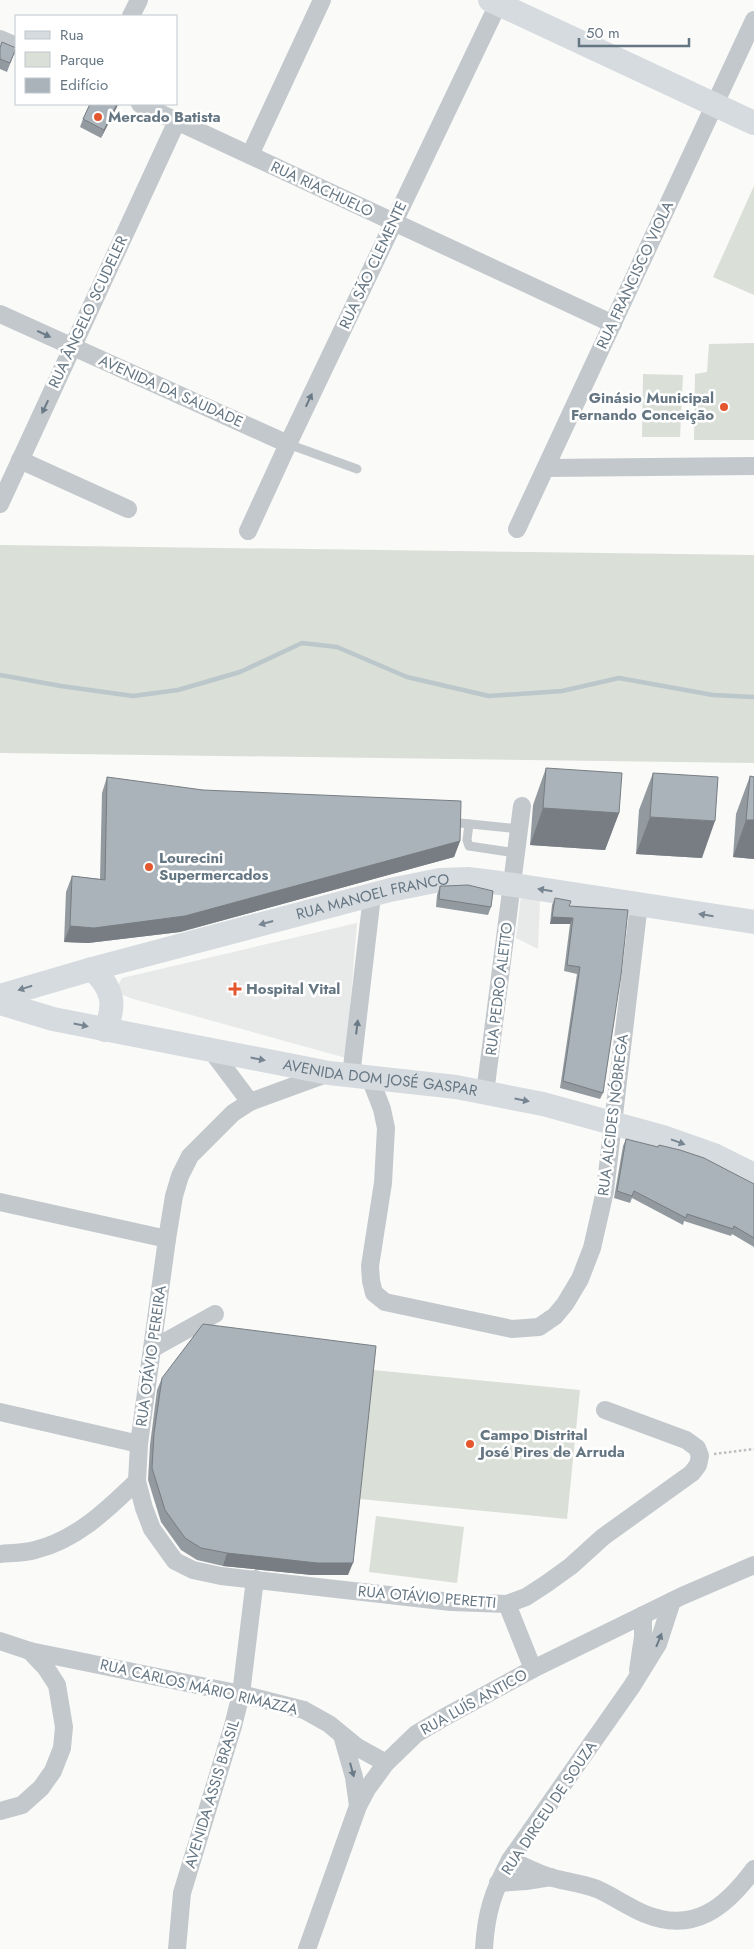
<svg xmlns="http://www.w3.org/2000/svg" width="754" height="1949" font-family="Jost,sans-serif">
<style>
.built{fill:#e8e9e9}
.green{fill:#dadfd7}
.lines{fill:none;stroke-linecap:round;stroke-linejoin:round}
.stream{stroke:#bbc7cb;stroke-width:4.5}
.path{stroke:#bbbfc2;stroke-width:2.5;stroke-dasharray:2.5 2.5;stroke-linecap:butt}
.lane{stroke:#c3c8cc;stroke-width:9}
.street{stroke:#c3c8cc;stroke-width:18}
.secondary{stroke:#d6dbdf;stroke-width:24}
.wall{fill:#929a9f}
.shaded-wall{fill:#777d82}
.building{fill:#aab3b9;stroke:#777d82}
.oneway{fill:#6a7a87}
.oneway2{fill:#768591}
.poi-dot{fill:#e4572e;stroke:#fff;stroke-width:2}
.labels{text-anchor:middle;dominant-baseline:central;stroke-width:5;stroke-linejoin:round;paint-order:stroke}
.poi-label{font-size:15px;font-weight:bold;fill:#657683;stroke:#fff;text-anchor:start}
.street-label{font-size:15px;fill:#657683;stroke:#fff}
</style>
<rect width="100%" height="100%" fill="#fafaf8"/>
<g class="built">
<polygon points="521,895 540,901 538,949 516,938"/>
<polygon points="357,923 346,1058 130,998 123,995 117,987 122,978"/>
</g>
<g class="green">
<polygon points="754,186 754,295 713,277"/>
<polygon points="754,343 754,440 694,440 695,374 707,372 709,344"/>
<polygon points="643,374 683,375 680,437 642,437"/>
<polygon points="0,545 754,555 754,763 0,753"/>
<polygon points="373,1370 580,1390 567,1519 360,1499"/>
<polygon points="376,1516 464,1527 457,1583 369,1572"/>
</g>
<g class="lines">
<polyline class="stream" points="0,675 61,686 133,696 178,690 240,672 302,643 337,647 407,677 489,696 562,691 619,678 713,695 754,697"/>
<polyline class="path" points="714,1454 754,1449"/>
<g class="lane">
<polyline points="288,444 357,469"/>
<polyline points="460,823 519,829"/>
<polyline points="469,824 467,840 469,846 516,853"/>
</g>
<g class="street">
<polyline points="131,16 139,0"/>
<polyline points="0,39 16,46"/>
<polyline points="140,104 613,324"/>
<polyline points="250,155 322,0"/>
<polyline points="0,314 288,444"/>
<polyline points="20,460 128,509"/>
<polyline points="546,468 754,466"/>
<polyline points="0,504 177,121"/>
<polyline points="517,529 754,20"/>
<polyline points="248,531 288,444 500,0"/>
<polyline points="211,1050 250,1102"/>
<polyline points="329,1073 250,1102 233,1113 190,1156 180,1176 174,1196 167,1239 139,1444 137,1481 144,1508 152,1529 175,1561 193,1570 221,1576 451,1602 507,1604 526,1597 546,1584 571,1566 603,1537 692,1473 698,1465 700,1456 697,1448 686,1440 605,1410"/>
<polyline points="351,1076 372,896"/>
<polyline points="370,1078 382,1109 386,1128 383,1183 370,1266 371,1281 374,1293 385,1302 512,1329 539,1327 555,1316 565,1304 580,1279 592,1248 605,1191 639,904"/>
<polyline points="485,1093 522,806"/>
<polyline points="0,1202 167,1239"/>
<polyline points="152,1349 215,1314"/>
<polyline points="0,1412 139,1444"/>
<path d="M0 1554C11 1553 24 1553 35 1550 76 1540 107 1510 137 1481"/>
<polyline points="507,1604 533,1669"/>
<polyline points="0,1641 30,1651 241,1694 304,1710 329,1724 357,1747 386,1763"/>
<polyline points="638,1670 643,1637 643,1615"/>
<polyline points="342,1735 354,1777 358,1806"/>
<polyline points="0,1811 22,1805 41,1788 53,1771 62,1748 64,1727 57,1685 46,1668 30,1651"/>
<path d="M510 1860C524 1866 538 1874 553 1878 568 1882 581 1883 597 1889 613 1896 628 1907 645 1914 694 1934 726 1907 754 1869"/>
<polyline points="498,1883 526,1881 551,1877"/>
<polyline points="177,1949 182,1893 233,1726 241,1694 255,1579"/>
<polyline points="307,1949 358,1806 367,1789 386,1763 416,1734 443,1718 533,1669 682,1596 754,1565"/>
<path d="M484 1949C486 1912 493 1892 510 1860L632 1686 658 1644 672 1601"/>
</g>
<g class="secondary">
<polyline points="490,0 754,123"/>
<path d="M92 969C112 987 117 1004 105 1030"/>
<path id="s1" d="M0 996 92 969 390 890 440 880 468 879 500 883 754 922"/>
<path id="s2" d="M0 1003 53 1019 329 1073 456 1087 543 1104 663 1137 714 1155 754 1175"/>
</g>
</g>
<g class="wall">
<polygon points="0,48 16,48 7,72 0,69"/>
<polygon points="90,104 118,104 101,138 80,127 83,119"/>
<polygon points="546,768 619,813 605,850 530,845 533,805"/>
<polygon points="653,773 702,858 636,854 639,810"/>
<polygon points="750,776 754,777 754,859 733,857 736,814"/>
<polygon points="107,777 460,841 454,857 180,932 88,943 64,942 66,892 72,876 100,879 102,793"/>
<polygon points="440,886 491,907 488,915 436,907 437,895"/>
<polygon points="555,898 569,906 628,910 603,1093 600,1099 560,1088 577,974 564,971 570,924 550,924 552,905"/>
<polygon points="626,1139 754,1184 754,1247 732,1234 731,1236 684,1221 683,1225 632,1198 630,1203 614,1198 623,1146"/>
<polygon points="162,1378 348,1575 312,1575 223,1566 197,1560 181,1550 161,1522 148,1480 150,1445 157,1390"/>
</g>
<g class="shaded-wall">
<polygon points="117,104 118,104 117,107 101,138 104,130"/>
<polygon points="543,808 619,813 605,850 530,845"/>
<polygon points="650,817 715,821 702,858 636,854"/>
<polygon points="746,820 754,820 754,859 733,857"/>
<polygon points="460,841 454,857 180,932 88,943 64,942 70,926"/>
<polygon points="552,917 573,918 570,924 550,924"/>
<polygon points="227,1553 353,1563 348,1575 312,1575 223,1566"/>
</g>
<g class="building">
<polygon points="2,42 16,48 10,63 0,59 0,48"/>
<polygon points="90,104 117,104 104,130 83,119"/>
<polygon points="546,768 622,773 619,813 543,808"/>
<polygon points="653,773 718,777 715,821 650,817"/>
<polygon points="750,776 754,777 754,820 746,820"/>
<polygon points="107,777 203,790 461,801 460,841 185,916 94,928 70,926 72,876 105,880"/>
<polygon points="468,885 493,891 491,907 439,899 440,886 445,886"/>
<polygon points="555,898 571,901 569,906 628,910 621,975 603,1093 563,1081 580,967 567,965 573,918 552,917"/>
<polygon points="626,1139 658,1147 659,1145 680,1150 704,1158 754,1184 754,1238 734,1226 733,1229 687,1214 686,1218 634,1191 632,1196 617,1191"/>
<polygon points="203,1324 376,1346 353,1563 317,1563 227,1553 201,1548 185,1538 165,1510 152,1468 154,1433 162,1378"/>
</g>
<defs><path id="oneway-solid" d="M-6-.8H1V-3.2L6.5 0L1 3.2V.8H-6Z" transform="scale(1.25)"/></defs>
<g class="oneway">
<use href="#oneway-solid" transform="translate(44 334) rotate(25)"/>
<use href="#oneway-solid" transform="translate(309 400) rotate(-65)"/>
<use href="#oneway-solid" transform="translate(45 407) rotate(115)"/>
<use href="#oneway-solid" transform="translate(357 1027) rotate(-83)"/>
<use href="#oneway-solid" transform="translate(659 1640) rotate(-68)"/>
<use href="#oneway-solid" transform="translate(352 1770) rotate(75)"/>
</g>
<g class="oneway2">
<use href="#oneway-solid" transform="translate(545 890) rotate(-171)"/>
<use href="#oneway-solid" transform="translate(706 915) rotate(-171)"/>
<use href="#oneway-solid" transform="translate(266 923) rotate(165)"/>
<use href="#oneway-solid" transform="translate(25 988) rotate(163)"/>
<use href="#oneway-solid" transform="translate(81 1025) rotate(12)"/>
<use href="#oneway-solid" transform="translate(258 1059) rotate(11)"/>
<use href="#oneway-solid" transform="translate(522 1100) rotate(11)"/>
<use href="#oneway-solid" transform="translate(678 1142) rotate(20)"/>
</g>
<g class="poi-dot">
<circle cx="98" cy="117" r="5"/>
<circle cx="724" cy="407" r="5"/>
<circle cx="149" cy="867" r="5"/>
<path d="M232.5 981.5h5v5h5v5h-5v5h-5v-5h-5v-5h5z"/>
<circle cx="470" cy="1444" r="5"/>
</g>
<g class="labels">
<g class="poi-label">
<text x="108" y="117">Mercado Batista</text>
<text x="714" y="398" text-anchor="end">Ginásio Municipal<tspan x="714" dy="17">Fernando Conceição</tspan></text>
<text x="159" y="858">Lourecini<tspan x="159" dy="17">Supermercados</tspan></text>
<text x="246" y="989">Hospital Vital</text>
<text x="480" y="1435">Campo Distrital<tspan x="480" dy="17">José Pires de Arruda</tspan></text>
</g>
<g class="street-label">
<text transform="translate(322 189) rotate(25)">RUA RIACHUELO</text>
<text transform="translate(373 265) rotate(-65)">RUA SÃO CLEMENTE</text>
<text transform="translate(635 275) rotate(-65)">RUA FRANCISCO VIOLA</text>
<text transform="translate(88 312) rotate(-65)">RUA ÂNGELO SCUDELER</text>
<text transform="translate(171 391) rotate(24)">AVENIDA DA SAUDADE</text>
<text stroke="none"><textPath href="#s1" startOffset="386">RUA MANOEL FRANCO</textPath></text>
<text transform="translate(499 989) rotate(-83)">RUA PEDRO ALETTO</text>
<text stroke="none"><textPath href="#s2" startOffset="388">AVENIDA DOM JOSÉ GASPAR</textPath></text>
<text transform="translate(613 1115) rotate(-83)">RUA ALCIDES NÓBREGA</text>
<text transform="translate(151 1356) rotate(-82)">RUA OTÁVIO PEREIRA</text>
<text transform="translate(427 1597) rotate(5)">RUA OTÁVIO PERETTI</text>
<text transform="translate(199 1687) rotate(13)">RUA CARLOS MÁRIO RIMAZZA</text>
<text transform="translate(474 1702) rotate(-29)">RUA LUÍS ANTICO</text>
<text transform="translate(212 1794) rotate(-73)">AVENIDA ASSIS BRASIL</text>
<text transform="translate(549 1808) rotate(-56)">RUA DIRCEU DE SOUZA</text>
</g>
</g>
<rect x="15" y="15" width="162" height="90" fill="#ffffff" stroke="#c1c8cd"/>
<rect x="25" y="31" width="25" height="8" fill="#d6dbdf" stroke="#c1c8cd"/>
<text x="60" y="40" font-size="15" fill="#657683">Rua</text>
<rect x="25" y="52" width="25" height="15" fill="#dadfd7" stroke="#c1c8cd"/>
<text x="60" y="65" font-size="15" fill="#657683">Parque</text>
<rect x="25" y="78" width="25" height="15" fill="#aab3b9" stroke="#c1c8cd"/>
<text x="60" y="90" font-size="15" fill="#657683">Edifício</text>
<path d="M579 38v8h110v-8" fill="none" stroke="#657683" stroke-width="2.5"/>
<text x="586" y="38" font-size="15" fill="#657683" stroke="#ffffff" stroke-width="4" paint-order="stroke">50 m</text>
</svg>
